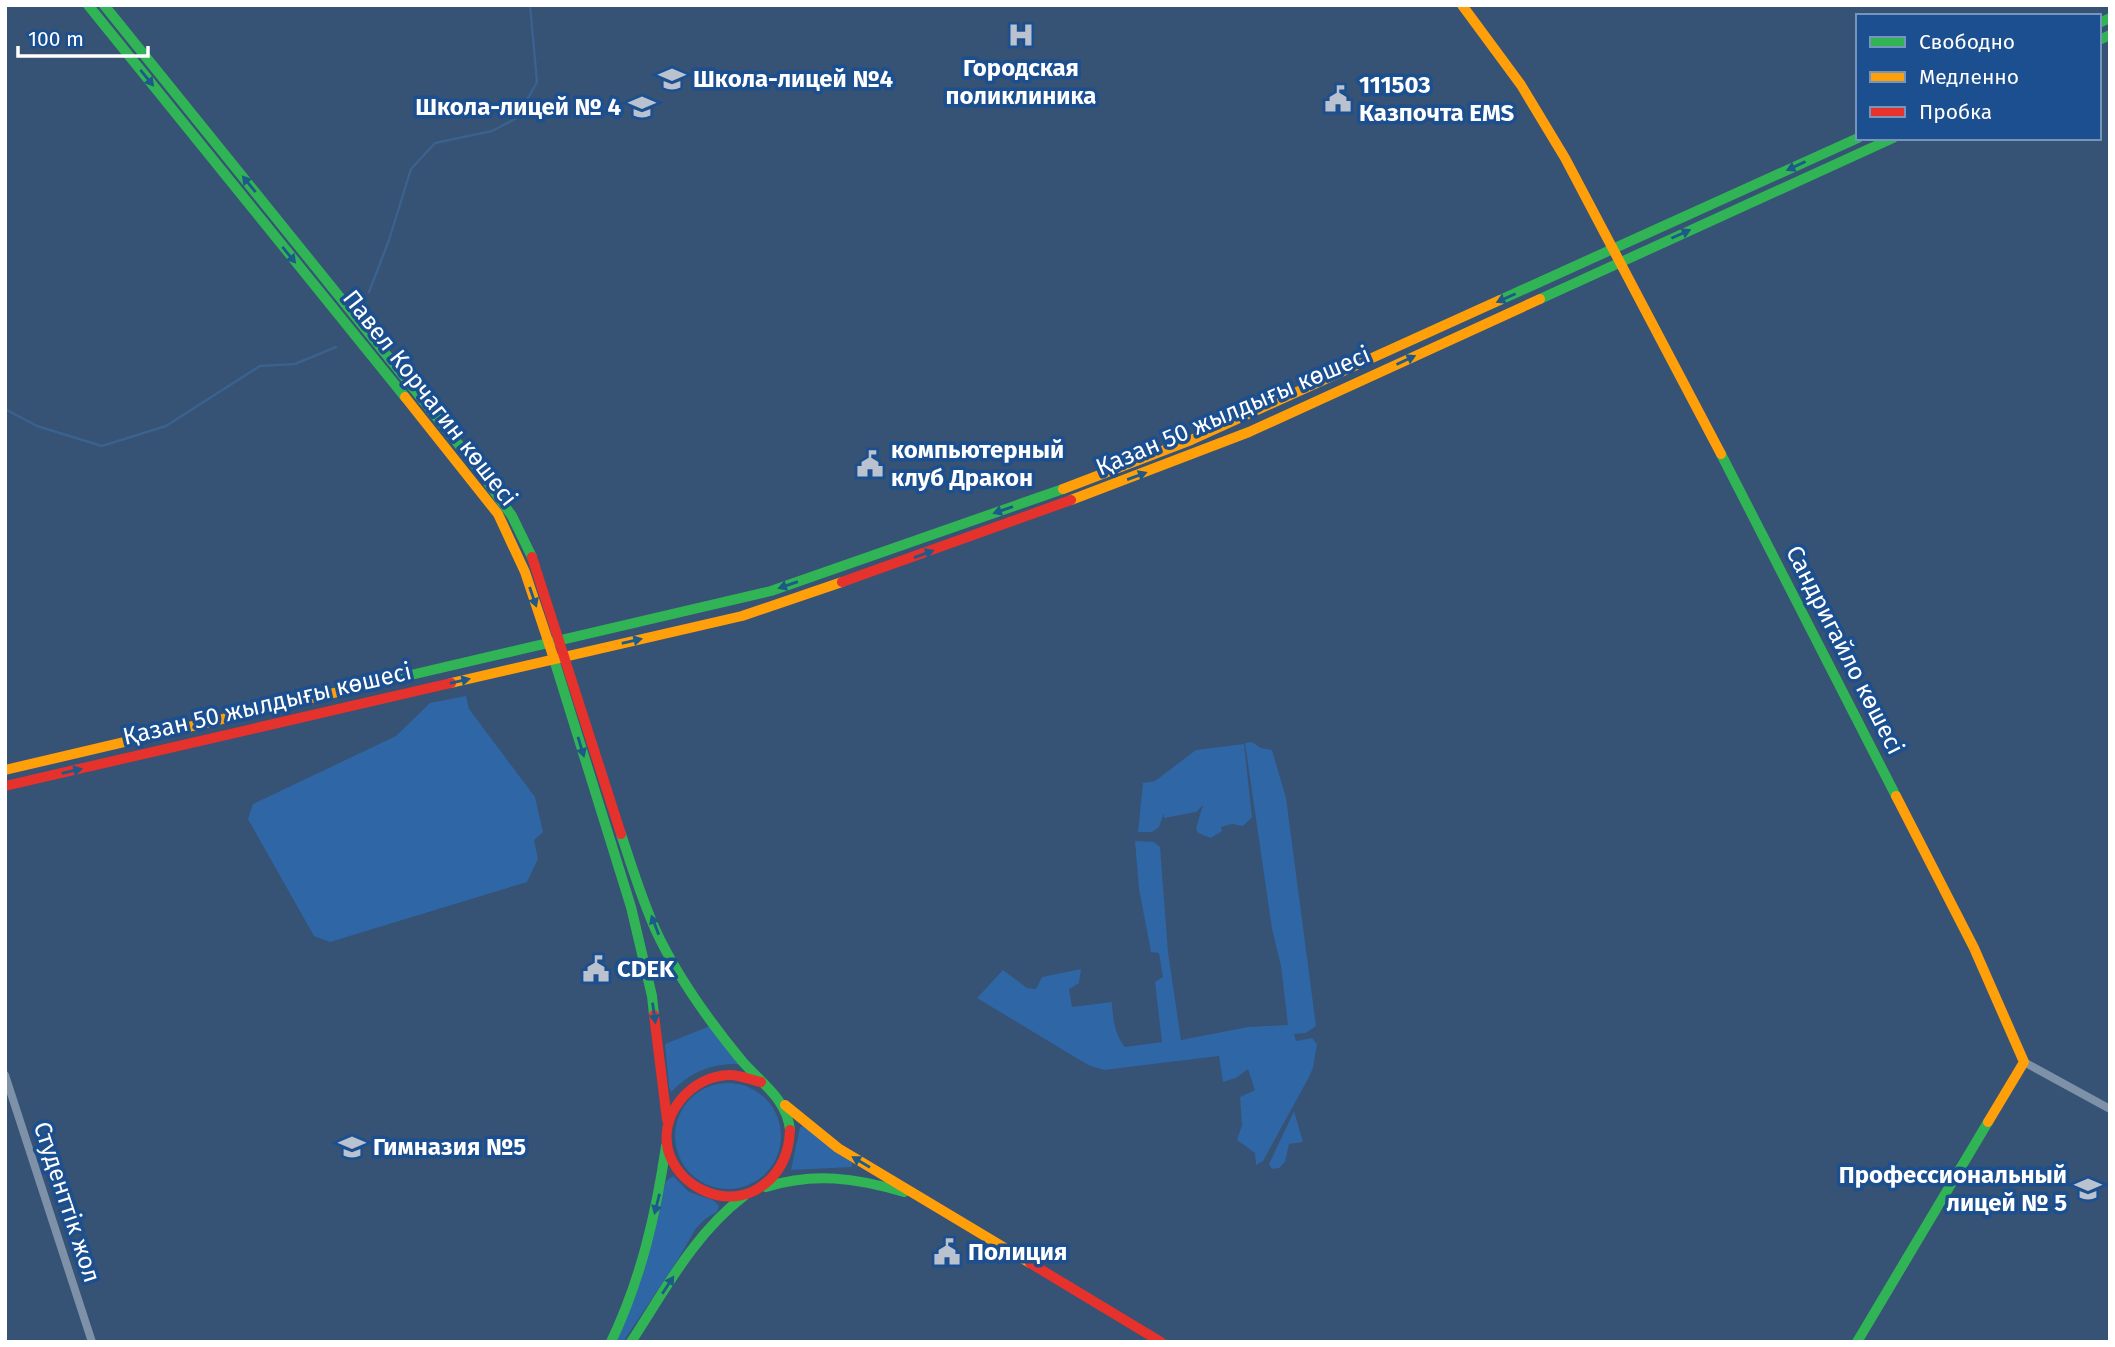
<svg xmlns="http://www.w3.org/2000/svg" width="2115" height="1347" font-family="'Fira Sans',sans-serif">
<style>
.green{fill:#2f66a5}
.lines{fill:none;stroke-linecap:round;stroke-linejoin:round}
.stream{stroke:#3b618d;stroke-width:2.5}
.street{stroke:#7d92a8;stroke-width:8}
.fast{stroke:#30b455;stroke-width:10}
.slow{stroke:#ff9f0a;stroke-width:10}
.jam{stroke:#e5322d;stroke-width:10}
.oneway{fill:#1d5989}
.labels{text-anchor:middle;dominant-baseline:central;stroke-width:7;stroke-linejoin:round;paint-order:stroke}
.poi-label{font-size:24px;font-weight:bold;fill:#fff;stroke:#1b4f8f;text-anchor:start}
.street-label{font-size:24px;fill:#fff;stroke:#1b4f8f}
</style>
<rect width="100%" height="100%" fill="#365274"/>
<g class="green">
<polygon points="466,696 469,709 535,797 543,832 534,840 538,859 527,882 330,942 314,936 248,819 253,804 396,736 430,703"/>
<path d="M1252 742 1261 748 1272 750 1286 798 1316 1026 1306 1033 1294 1034 1296 1041 1312 1038 1317 1044 1313 1068 1309 1077 1263 1161 1256 1165 1255 1153 1237 1140 1242 1125 1240 1097 1255 1090 1248 1069 1236 1078 1223 1082 1219 1056 1104 1070 1088 1065 977 998 1003 970 1027 988 1036 989 1042 977 1081 969 1079 983 1069 989 1072 1007 1112 1002C1113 1019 1114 1033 1125 1047L1162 1042 1155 982 1163 977 1159 953 1151 952 1139 889 1135 841 1154 842 1160 847 1168 952 1181 1040 1248 1027 1288 1025 1281 966 1272 929 1245 743Z"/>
<polygon points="1244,744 1252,817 1243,826 1232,824 1221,827 1222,831 1211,838 1198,833 1196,828 1203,805 1196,812 1164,818 1164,813 1159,827 1152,832 1138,832 1143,783 1155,781 1196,750"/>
<path d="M710 1026 739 1064C712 1063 690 1072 671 1092L669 1087 665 1044Z"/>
<circle cx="728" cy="1136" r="53"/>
<polygon points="1294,1111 1303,1142 1289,1144 1285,1162 1279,1168 1272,1169 1269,1164"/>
<polygon points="804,1126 852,1160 852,1167 791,1170 800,1127"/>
<polygon points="673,1176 689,1192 713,1200 719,1206 717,1212 705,1219 696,1228 677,1261 623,1342 617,1342 666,1181"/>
</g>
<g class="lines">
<g class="stream">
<polyline points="369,292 389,240 411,169 435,143 492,131 517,118 537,82 530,5"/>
<polyline points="5,409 37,426 102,446 166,426 260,366 295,364 336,347"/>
</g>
<g class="street">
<polyline points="2024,1062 2110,1109"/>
<polyline points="5,1075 92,1342"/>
</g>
<g class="fast">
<polyline points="88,5 405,397"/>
<polyline points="104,5 477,467 512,516 532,557"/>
<polyline points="2099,23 2110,18"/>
<polyline points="2099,40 2110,35"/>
<polyline points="1540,299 1893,138"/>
<polyline points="1500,300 1858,138"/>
<polyline points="1721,454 1896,796"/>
<polyline points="552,653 631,907 652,996 654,1015"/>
<polyline points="385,681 771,591 1063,489"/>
<path d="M621 834C632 867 642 900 656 931 678 978 709 1021 742 1061 761 1083 787 1099 790 1130"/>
<path d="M766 1187C814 1172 856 1178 904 1192"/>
<path d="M611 1342C641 1279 656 1214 666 1146"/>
<path d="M631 1342C665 1290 694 1234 744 1196"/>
<polyline points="1857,1342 1988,1122"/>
</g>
<g class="slow">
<polyline points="1462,5 1521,85 1565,158 1721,454"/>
<polyline points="405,397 498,514 525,572 552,653"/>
<polyline points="1063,489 1191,440 1500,300"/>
<polyline points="1071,500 1249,432 1540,299"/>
<polyline points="451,683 742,616 842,582"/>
<polyline points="5,770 385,681"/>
<polyline points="1896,796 1974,948 2024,1062 1988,1122"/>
<polyline points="785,1105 838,1148 1030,1263"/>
</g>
<g class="jam">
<polyline points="532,557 621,834"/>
<polyline points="842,582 1071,500"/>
<polyline points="5,786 451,683"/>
<polyline points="654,1015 667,1120"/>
<path d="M761 1082C751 1080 740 1075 730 1075 691 1075 655 1117 670 1156 683 1188 722 1206 754 1191 778 1178 789 1157 790 1130"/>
<polyline points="1030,1263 1161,1342"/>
</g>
</g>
<defs><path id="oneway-solid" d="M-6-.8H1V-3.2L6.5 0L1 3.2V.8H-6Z" transform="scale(1.75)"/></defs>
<g class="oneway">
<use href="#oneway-solid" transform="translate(147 78) rotate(51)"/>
<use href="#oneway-solid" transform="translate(1796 166) rotate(155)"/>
<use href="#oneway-solid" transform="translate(249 184) rotate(-129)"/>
<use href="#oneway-solid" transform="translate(1681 234) rotate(-24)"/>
<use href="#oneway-solid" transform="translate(289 255) rotate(51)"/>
<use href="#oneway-solid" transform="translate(1506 298) rotate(156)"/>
<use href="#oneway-solid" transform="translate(1406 360) rotate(-25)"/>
<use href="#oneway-solid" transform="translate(1137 476) rotate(-20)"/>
<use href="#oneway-solid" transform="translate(1003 510) rotate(161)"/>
<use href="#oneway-solid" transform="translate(924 554) rotate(-20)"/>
<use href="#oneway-solid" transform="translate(788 585) rotate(161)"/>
<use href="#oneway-solid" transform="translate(533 597) rotate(71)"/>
<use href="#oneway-solid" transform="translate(632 641) rotate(-13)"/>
<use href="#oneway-solid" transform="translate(460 681) rotate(-13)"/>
<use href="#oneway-solid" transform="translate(581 747) rotate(73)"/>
<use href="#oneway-solid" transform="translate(72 771) rotate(-13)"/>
<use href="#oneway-solid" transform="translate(655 925) rotate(-111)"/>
<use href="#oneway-solid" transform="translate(654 1013) rotate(82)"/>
<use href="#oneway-solid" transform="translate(861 1162) rotate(-149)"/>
<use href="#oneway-solid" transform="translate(657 1204) rotate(104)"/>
<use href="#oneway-solid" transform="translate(668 1285) rotate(-57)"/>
</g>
<defs>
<g id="hospital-bare" transform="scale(2.1)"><path d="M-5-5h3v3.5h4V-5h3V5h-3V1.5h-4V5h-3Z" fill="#b9c2ce" stroke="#1b4f8f" stroke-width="2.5" paint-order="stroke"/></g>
<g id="school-bare" transform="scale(2.1)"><path d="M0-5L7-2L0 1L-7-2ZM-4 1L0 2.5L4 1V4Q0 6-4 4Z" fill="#b9c2ce" stroke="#1b4f8f" stroke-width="2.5" paint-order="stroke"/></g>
<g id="civic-bare" transform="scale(2.1)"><path d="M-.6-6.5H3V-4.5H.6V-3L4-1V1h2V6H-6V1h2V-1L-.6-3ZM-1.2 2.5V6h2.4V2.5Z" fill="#b9c2ce" stroke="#1b4f8f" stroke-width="2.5" paint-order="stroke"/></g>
<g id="university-bare" transform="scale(2.1)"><path d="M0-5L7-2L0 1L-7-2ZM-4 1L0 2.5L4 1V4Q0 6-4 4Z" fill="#b9c2ce" stroke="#1b4f8f" stroke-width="2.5" paint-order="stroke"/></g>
</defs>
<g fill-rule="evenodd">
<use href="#hospital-bare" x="1021" y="35"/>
<use href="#school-bare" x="672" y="79"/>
<use href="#civic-bare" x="1338" y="99"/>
<use href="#school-bare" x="642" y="107"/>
<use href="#civic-bare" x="870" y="464"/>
<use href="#civic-bare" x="596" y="969"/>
<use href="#school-bare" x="352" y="1147"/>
<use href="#university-bare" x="2088" y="1189"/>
<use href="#civic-bare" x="947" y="1252"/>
</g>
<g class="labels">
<g class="poi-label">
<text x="1021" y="68" text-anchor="middle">Городская<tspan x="1021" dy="28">поликлиника</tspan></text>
<text x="693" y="79">Школа-лицей №4</text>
<text x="1359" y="85">111503<tspan x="1359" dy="28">Казпочта EMS</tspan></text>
<text x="621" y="107" text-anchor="end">Школа-лицей № 4</text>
<text x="891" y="450">компьютерный<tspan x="891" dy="28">клуб Дракон</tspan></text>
<text x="617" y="969">CDEK</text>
<text x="373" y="1147">Гимназия №5</text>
<text x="2067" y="1175" text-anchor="end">Профессиональный<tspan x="2067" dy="28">лицей № 5</tspan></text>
<text x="968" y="1252">Полиция</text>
</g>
<g class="street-label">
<text transform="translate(430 398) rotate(52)">Павел Корчагин көшесі</text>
<text transform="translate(1233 411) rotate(-23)">Қазан 50 жылдығы көшесі</text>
<text transform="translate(1845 650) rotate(63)">Сандригайло көшесі</text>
<text transform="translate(267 704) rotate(-13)">Қазан 50 жылдығы көшесі</text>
<text transform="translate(67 1202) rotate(72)">Студенттік жол</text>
</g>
</g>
<rect width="2115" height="1347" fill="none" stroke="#ffffff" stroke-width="14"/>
<rect x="1856" y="14" width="245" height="126" fill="#1b4f8f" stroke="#7695bc" stroke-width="2"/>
<rect x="1870" y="37" width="35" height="10" fill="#30b455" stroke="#7695bc" stroke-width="2"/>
<text x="1919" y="49" font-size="21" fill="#ffffff">Свободно</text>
<rect x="1870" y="72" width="35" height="10" fill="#ff9f0a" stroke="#7695bc" stroke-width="2"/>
<text x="1919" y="84" font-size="21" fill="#ffffff">Медленно</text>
<rect x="1870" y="107" width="35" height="10" fill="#e5322d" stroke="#7695bc" stroke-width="2"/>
<text x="1919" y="119" font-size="21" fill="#ffffff">Пробка</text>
<path d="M18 46v10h130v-10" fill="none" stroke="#ffffff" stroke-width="3.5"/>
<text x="28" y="46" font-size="21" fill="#ffffff" stroke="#1b4f8f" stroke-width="5" paint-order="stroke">100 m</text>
</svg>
